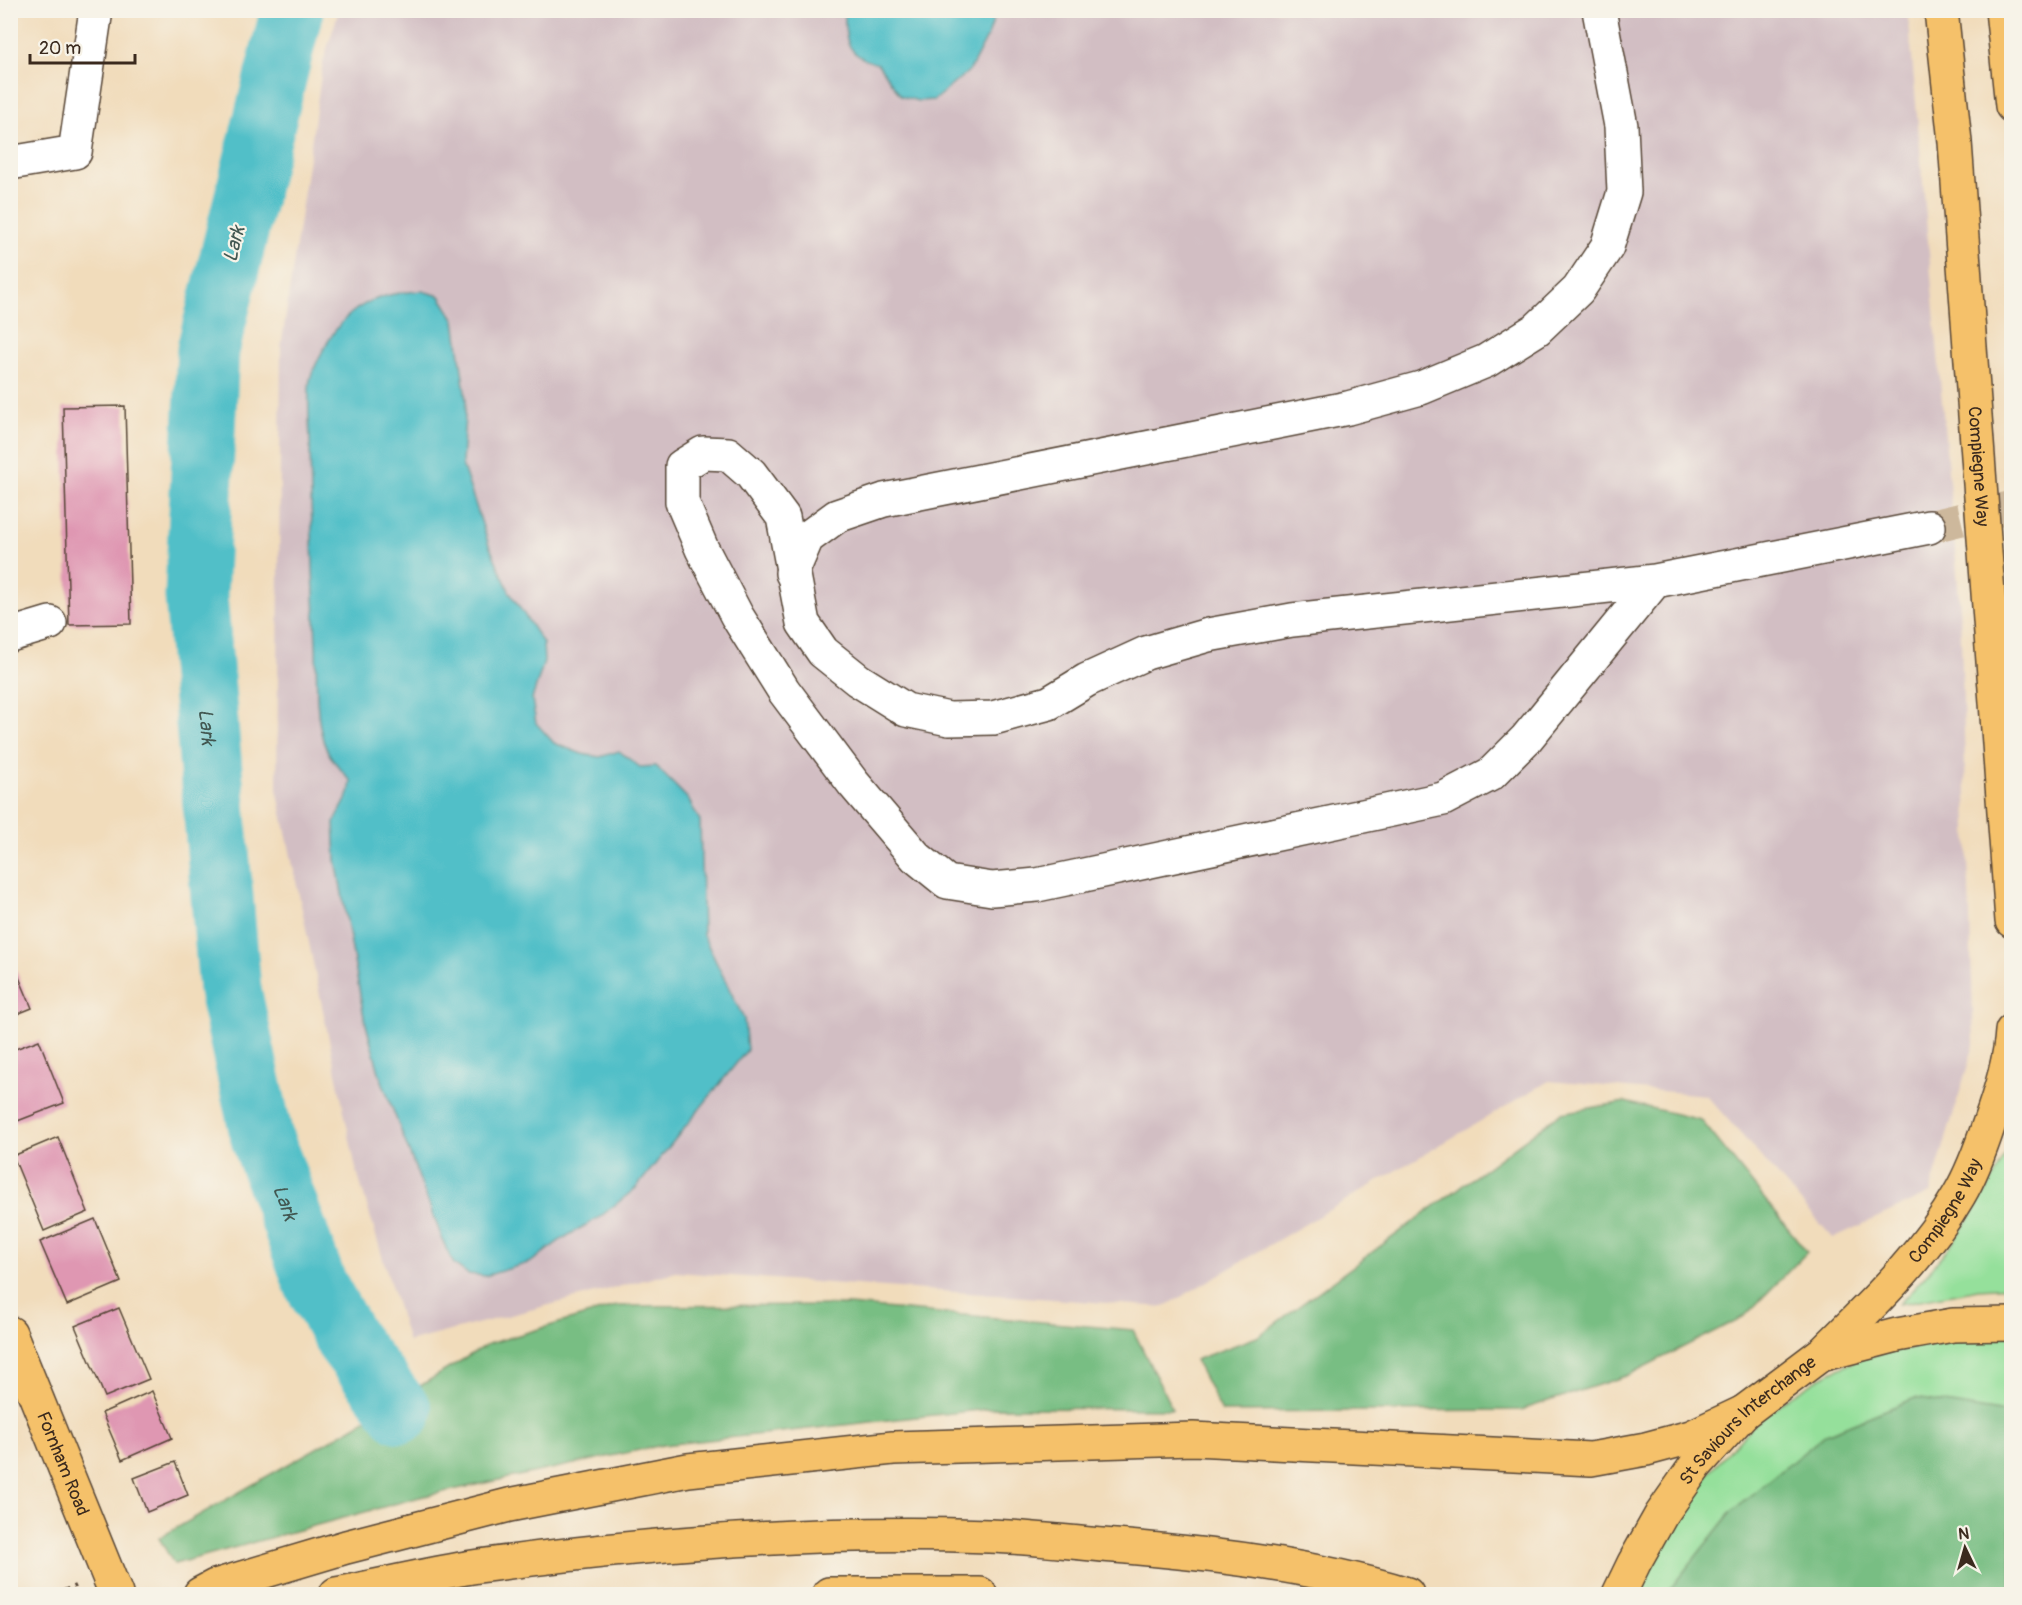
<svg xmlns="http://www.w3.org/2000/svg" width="2022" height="1605" font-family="Pangolin,sans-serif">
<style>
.industrial{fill:#d2bec3}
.green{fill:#95e09b;stroke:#68855c;stroke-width:1.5}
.forest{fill:#78be83;stroke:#5a7450;stroke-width:1.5}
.water{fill:#51bfc8;stroke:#467473;stroke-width:1.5}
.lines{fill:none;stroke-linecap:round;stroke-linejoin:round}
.river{stroke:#51bfc8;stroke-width:63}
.building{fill:#df97b2}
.minor-tunnel{stroke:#cdb89c;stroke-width:33;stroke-dasharray:33 16;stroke-linecap:butt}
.minor-casing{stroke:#564536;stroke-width:36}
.major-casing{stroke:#564536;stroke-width:36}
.highway-casing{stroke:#564536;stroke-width:36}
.path{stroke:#564536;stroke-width:4;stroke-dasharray:4.5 4.5;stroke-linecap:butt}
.minor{stroke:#fff;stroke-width:33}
.major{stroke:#f5c16b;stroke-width:33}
.highway{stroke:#f5c16b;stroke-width:33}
.labels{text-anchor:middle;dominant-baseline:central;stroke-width:4.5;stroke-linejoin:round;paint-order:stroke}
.street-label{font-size:18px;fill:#3b2a1e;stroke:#f7f3e8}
.water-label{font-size:20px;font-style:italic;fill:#425751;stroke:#f7f3e8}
</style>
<rect width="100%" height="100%" fill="#f7f3e8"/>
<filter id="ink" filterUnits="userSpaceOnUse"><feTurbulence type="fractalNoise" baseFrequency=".0167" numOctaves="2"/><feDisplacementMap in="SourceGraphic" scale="12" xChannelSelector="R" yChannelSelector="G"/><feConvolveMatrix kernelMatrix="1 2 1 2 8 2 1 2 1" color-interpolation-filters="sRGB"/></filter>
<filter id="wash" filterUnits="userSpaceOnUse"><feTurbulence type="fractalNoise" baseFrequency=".008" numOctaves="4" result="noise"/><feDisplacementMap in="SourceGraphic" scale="24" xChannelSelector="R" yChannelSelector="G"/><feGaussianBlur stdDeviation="1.35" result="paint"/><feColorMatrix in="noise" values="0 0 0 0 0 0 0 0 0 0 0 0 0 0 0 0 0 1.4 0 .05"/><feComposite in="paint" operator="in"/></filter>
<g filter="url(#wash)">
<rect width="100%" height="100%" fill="#f1dcbb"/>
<polygon class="industrial" points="339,10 1908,11 1960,608 1974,1044 1930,1193 1833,1238 1706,1095 1549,1081 1164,1307 675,1272 408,1342 356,1169 277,789 281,348 323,62"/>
<g class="green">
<path d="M2011 1142V1287L1978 1289 1899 1304C1946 1256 1985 1204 2011 1142Z"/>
<polygon points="2011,1329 2011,1594 1641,1594 1649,1571 1668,1531 1691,1493 1751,1427 1785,1400 1823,1376 1864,1357"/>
</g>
<g class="forest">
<polygon points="1625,1102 1701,1120 1807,1252 1745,1316 1626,1376 1521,1410 1222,1412 1195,1360 1257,1337 1561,1113"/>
<polygon points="849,1305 1133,1330 1172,1409 997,1408 663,1445 420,1497 174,1564 159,1538 357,1425 488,1344 617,1306"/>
<polygon points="1915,1398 2011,1414 2011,1594 1666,1594 1731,1512 1826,1434"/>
</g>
<g class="water">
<path d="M845 11V10L996 11 989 33 970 70 934 100 918 101 901 96 878 64C847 56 844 41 845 11Z"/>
<path d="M422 291 440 296 455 320 466 400 462 464 489 545 510 593 543 643 544 662 532 699 536 723 554 743 582 754 600 757 619 751 640 767 656 766 688 799 700 821 703 935 744 1019 747 1050 636 1188 600 1217 562 1239 531 1262 485 1276 468 1274 454 1264 447 1251 380 1076 364 1017 336 860 334 823 349 794 351 781C339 767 326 755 322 736 315 708 317 675 316 645 313 578 311 511 310 444 310 429 306 388 311 376 334 320 358 293 422 291Z"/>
</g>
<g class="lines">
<path class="river" id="s1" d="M292 10 208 350 196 596 230 990 262 1138 315 1283 347 1341 401 1412"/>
</g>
<g id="blocks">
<g class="building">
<polygon points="125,406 131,624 69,625 63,407"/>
<polygon points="10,956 32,1008 10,1017"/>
<polygon points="39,1040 64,1103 15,1122 10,1110 10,1051"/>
<polygon points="58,1137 88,1212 44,1231 13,1156"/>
<polygon points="95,1219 121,1282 67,1305 40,1242"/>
<polygon points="119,1308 149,1379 105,1397 75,1326"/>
<polygon points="152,1391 172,1438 122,1460 102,1413"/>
<polygon points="175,1462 188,1495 147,1512 134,1478"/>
</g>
</g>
</g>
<g filter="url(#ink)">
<use href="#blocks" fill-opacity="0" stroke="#564536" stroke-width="1.5"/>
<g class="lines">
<polyline class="minor-tunnel" points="1929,527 2012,507"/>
<g class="minor-casing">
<g id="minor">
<polyline points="10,163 75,152 96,10"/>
<polyline points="792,573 807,538 837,516 884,500 1348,408 1421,388 1486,361 1537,329 1578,290 1607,247 1624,192 1621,126 1599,10"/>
<polyline points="1655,581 1526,739 1491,774 1443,799 1037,885 992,889 947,882 916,857 853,783 784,691 737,616 702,549 682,502 682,466 703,453 728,454 751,474 783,517 803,623 823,652 858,680 906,710 949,719 993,718 1049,703 1087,680 1146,653 1208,635 1292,620 1655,581 1929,527"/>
<polyline points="10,635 50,623"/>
</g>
</g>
<g class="major-casing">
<g id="major">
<path id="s2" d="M10 1333 116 1594"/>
</g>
</g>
<g class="highway-casing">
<g id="highway">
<path id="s3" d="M1941 10 1955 142 2012 921"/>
<polyline points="2002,10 2012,106"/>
<path id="s4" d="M1822 1354C1871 1305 1924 1256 1959 1195 1972 1173 1981 1148 1989 1124 2000 1094 2010 1063 2012 1031"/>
<polyline points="200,1594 215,1586 346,1547 509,1505 688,1470 893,1448 1193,1439 1591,1459 1646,1449 1691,1437 1744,1412"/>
<path d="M336 1594C383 1585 431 1573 479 1566 648 1543 819 1530 989 1536 1026 1537 1065 1542 1102 1545 1204 1553 1309 1564 1407 1594"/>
<polyline points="829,1594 980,1594"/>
<path id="s5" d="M1619 1594 1634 1563 1661 1515 1696 1465 1744 1412 1820 1355 1897 1335 1953 1325 2012 1324"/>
</g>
</g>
<polyline class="path" points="56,1594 75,1586"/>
<use href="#minor" class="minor"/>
<use href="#major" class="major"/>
<use href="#highway" class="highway"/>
</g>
</g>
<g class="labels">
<g class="street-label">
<text stroke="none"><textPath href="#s3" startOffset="458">Compiegne Way</textPath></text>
<text stroke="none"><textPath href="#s4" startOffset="190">Compiegne Way</textPath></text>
<text stroke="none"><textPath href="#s5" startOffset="219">St Saviours Interchange</textPath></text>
<text stroke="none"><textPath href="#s2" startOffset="141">Fornham Road</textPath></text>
</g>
<g class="water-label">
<text transform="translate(234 244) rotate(-76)">Lark</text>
<text stroke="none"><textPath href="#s1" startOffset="728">Lark</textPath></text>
<text stroke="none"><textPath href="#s1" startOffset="1212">Lark</textPath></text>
</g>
</g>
<rect width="2022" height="1605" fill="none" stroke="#f7f3e8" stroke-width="36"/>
<g transform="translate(1965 1548) rotate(355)" stroke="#f7f3e8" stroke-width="4.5" paint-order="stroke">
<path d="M0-4.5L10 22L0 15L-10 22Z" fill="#3b2a1e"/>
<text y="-9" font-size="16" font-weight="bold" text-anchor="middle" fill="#3b2a1e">N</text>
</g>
<path d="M30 54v9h105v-9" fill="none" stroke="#3b2a1e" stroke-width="3"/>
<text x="39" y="54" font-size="18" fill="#3b2a1e" stroke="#f7f3e8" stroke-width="4.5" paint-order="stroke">20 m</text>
</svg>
